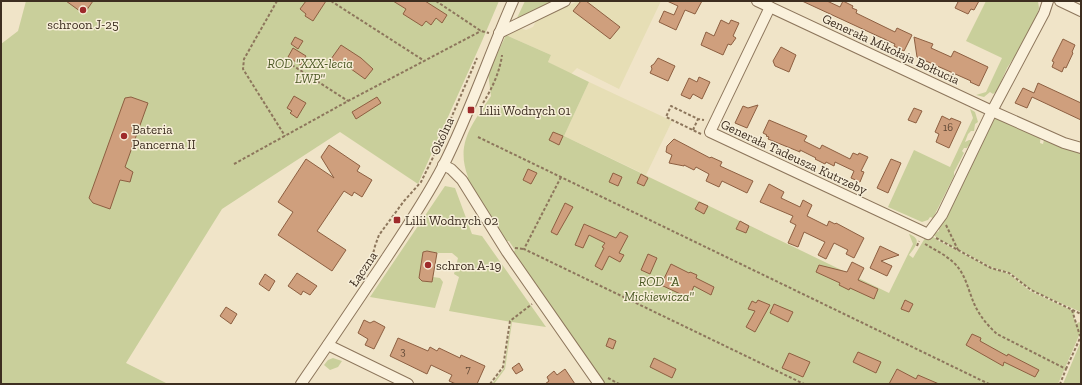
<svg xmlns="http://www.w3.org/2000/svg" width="1082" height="385" font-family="'Zilla Slab',serif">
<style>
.farmland{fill:#e6deb5}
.green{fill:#c9cf9b}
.building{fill:#cf9f7d;stroke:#8d5f41}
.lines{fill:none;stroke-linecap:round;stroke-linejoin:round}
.street-casing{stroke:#8d765c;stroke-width:12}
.path{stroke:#8d765c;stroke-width:2;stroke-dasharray:3 2;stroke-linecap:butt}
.street{stroke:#faf1dc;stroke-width:10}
.poi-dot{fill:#9e2a2b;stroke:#f7eed8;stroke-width:1.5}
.labels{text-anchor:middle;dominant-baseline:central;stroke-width:3;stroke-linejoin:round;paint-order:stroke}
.number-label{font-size:11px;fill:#624a37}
.poi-label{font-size:13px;fill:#3d2e20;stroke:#f7eed8;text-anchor:start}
.street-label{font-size:13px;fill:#3d2e20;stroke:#f7eed8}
.park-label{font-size:13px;font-style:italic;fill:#4d5a26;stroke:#f7eed8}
</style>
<rect width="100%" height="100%" fill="#f0e4c8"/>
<g class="farmland">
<polygon points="578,1 661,1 619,89 577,68 571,74 548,62 551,55 506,35 520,28 526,30 533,27 536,21"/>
<polygon points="589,82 672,121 646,175 564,136"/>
</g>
<g class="green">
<polygon points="26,1 499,1 482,41 418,184 340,132 222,209 126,363 168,384 1,384 1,44 18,31"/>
<polygon points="525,1 555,1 517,18"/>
<polygon points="986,1 1038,1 1039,8 1037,15 1017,53 1007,68 997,91 993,94 990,92 984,97 976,95 986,92 1002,58 966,41"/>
<path d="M506 35 551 55 548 62 589 82 564 136 889 293 913 244 909 234C923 239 915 247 909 255L913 258 928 233 939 241 989 267 1009 274 1030 291 1075 312 1073 316 1076 324 1079 322 1081 323V331L1058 384H605L512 254 515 250 509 241H506L466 179 468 177C455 143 473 123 491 96L488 73Z"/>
<polygon points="970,109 975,112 978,122 975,124 974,131 971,131 968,134 965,142 969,140 972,140 970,146 968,146 967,148 964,148 962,151 964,153 954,172 954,176 933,218 930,217 928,220 922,222 888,207 914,150 950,167 973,118"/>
<polygon points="997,117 1041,134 1040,143 1043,144 1045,135 1081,148 1081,312 1033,291 1023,284 1016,277 1010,273 991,267 940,240 932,234 935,231 936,233 939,231 939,229 936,227 994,118"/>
<polygon points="445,186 455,188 472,234 482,236 546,327 512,322 505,369 494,384 492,384 504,368 511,322 449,311 459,277 454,274 458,258 452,253 437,253 427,251 423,252 419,278 422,281 432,282 433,277 440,278 443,282 435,308 370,297"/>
<polygon points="1081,341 1081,384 1063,384"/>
<polygon points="333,358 342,361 338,367 330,370 324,365 328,360"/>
</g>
<g class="building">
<polygon points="66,1 93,1 84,14"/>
<polygon points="306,1 326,1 313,21 305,16 306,14 300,9"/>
<polygon points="393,1 425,1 447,15 442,23 436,18 431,25 426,21 422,26 403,14 406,9"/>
<polygon points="581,1 586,1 620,27 610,39 573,11"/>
<polygon points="667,1 702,1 695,14 685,10 676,30 659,22 664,11 674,15 678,6"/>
<polygon points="802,1 827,1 840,7 843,1 853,6 852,8 857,10 856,13 895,32 897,28 912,35 904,51 894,46 895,44"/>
<polygon points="955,1 979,1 974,10 971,9 968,14 955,8 958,2"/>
<polygon points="721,20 729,24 731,20 739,23 733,36 736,38 731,45 728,44 723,55 701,45 706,32 714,36"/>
<polygon points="295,37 303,41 298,49 291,44"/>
<polygon points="914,37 933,44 931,48 951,57 954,51 988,67 979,86 970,82 971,81 917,57"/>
<polygon points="1063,39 1075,45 1072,52 1073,53 1066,68 1064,67 1062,72 1052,67 1054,62 1052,61"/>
<polygon points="341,45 361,58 373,69 365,79 340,61 339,64 331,59"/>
<polygon points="781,47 796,55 789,72 775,66 773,61"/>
<polygon points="293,48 306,56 301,65 288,57"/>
<polygon points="658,58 675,66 668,81 650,73 652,69 651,66 654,64"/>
<polygon points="699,77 710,82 702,99 693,94 690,99 681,95 689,78 697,82"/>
<polygon points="1038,83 1081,103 1081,120 1032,97 1027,108 1015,103 1023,88 1034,93"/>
<polygon points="294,96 306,103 297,118 290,113 292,111 287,108"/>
<polygon points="131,97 148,103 125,167 133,172 132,175 130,182 120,180 110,209 93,203 89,198 125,98"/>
<polygon points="377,97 381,103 356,119 352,112"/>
<polygon points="758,105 747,128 735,123 743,106 748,108"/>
<polygon points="914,108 922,111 916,123 908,120"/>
<polygon points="942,116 950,120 951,118 961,122 949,148 936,142 939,134 935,132"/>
<polygon points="769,120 807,136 804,141 820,149 822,145 850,159 853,153 858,155 859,153 868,157 861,171 864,172 860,182 851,178 854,171 835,162 834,166 826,162 825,164 815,159 816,158 800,150 800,152 768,139 769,137 766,136 767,135 763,133"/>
<polygon points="553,132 563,136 559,145 549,140"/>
<polygon points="674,139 710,158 711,157 722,162 720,166 753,181 747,193 722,181 719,187 706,181 709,174 696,167 694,170 684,165 684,166 669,163 672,155 666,152 667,146"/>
<polygon points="329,145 360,166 357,171 372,180 362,197 354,192 352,196 344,191 317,231 346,250 332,271 278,235 293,212 278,202 306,159 334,178 321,157"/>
<polygon points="891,159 901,163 888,193 877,188"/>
<polygon points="528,169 537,173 531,184 523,180"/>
<polygon points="613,173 622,177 618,186 609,182"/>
<polygon points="641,174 648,178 644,186 637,183"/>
<polygon points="769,184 784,192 781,198 800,207 803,200 812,205 807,216 827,226 829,221 835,224 836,223 864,238 854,258 846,254 848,250 834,243 826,259 818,255 825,242 804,232 798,247 788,243 796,225 790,222 793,216 760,202"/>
<polygon points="699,202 708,206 704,214 695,209"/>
<polygon points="565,203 573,207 557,235 551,232"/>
<polygon points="740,221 749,226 746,233 736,229"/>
<polygon points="584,224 616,238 620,232 628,236 619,253 624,255 620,262 609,256 602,270 595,266 604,248 602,247 605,243 589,235 583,248 575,245"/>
<polygon points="880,246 899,255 881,261 892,266 887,276 870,268"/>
<polygon points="427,251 437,253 432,282 422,281 419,278 423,252"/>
<polygon points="648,254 657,258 650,274 641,270"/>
<polygon points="852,262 864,268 858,280 878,289 874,299 850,288 849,290 839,285 840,283 816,272 819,265 847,272"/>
<polygon points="671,264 689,273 690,272 697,275 696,278 714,287 711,295 694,286 689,298 661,285"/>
<polygon points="297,273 317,286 310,295 303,291 301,295 288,286"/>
<polygon points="265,274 275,281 269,291 259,284"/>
<polygon points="758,300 770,305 755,332 746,327 755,311 748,309 752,301 756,303"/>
<polygon points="905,300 913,304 909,312 901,309"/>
<polygon points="774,304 793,312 788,322 770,313"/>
<polygon points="226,307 237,314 231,324 220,316"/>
<polygon points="364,320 370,323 374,321 385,327 374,349 365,345 368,339 358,333"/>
<polygon points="972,334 981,338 980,341 1007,356 1008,354 1039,370 1035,377 1004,362 1003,366 966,345"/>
<polygon points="398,338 428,351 430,347 437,351 439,348 460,358 461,355 485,366 477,384 456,384 449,381 452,375 431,365 427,374 390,356"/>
<polygon points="609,338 616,341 613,349 606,346"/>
<polygon points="858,352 881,362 876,373 853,362"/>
<polygon points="789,353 810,362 803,377 782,368"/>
<polygon points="654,358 676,369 672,378 650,367"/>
<polygon points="519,363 523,370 516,374 512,368"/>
<polygon points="565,369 575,384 545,384 549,381 547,377 554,371 557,375"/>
<polygon points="897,369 916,379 918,375 939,384 889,384"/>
</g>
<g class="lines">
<g class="street-casing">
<g id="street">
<polyline points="757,1 992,111 1064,143 1081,148"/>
<polyline points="1060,1 1081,11"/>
<polyline points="770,7 710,132 928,234 942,215 992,111 1044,13 1048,1"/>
<polyline points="499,33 565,1"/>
<polyline points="443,165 451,169 462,180 507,252 599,384"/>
<polyline points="328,345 408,384"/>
<path d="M301 384C328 345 354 306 381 266 403 233 425 201 443 166 470 113 489 55 513 1"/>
</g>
</g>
<g class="path">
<polyline points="277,1 244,59 243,69 285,136"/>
<polyline points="331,1 423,60"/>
<polyline points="436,1 481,31 489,33"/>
<polyline points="292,65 348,101"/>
<path d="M483 103C492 89 500 71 502 55"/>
<polyline points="693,130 698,119"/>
<polyline points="701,134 666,117 671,106 698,119 704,120"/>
<polyline points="478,137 989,384"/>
<polyline points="234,164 348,101 481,31"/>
<polyline points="561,177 524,249 804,384"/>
<polyline points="946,225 958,250"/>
<polyline points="936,238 991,268 1009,273 1031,290 1081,314"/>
<path d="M925 244C937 251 952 258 960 270 966 279 969 291 973 301 978 314 987 325 997 334L1066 369 1060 384"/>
<polyline points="917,246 919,241"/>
<polyline points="515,248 524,249"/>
<polyline points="371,262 375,246 379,235 404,201 421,182 443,137 477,58"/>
<polyline points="1072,310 1080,336"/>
<polyline points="1066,369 1081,336"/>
<polyline points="608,378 619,384"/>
<polyline points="490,384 503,367 510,321 532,304"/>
</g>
<use href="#street" class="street"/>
</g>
<g class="poi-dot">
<circle cx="83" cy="10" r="4"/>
<rect x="467" y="106" width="8" height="8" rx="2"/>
<circle cx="124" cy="136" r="4"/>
<rect x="393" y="216" width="8" height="8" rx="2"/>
<circle cx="428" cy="265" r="4"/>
</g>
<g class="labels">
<g class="number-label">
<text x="948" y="127">16</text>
<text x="403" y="351">3</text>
<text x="468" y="369">7</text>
</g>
<g class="poi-label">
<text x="83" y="24" text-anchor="middle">schroon J-25</text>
<text x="479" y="110">Lilii Wodnych 01</text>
<text x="132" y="129">Bateria<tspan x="132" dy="15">Pancerna II</tspan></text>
<text x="405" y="220">Lilii Wodnych 02</text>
<text x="436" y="265">schron A-19</text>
</g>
<g class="street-label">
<text transform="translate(891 49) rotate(25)">Generała Mikołaja Bołtucia</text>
<text transform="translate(442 136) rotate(-66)">Okólna</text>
<text transform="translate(794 157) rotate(25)">Generała Tadeusza Kutrzeby</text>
<text transform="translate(363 269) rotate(-56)">Łączna</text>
</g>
<g class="park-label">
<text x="310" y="63">ROD "XXX-lecia<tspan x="310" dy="15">LWP"</tspan></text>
<text x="659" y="281">ROD "A<tspan x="659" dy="15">Mickiewicza"</tspan></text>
</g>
</g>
<rect width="1082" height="385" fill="none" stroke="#3d2e20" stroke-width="4"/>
</svg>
